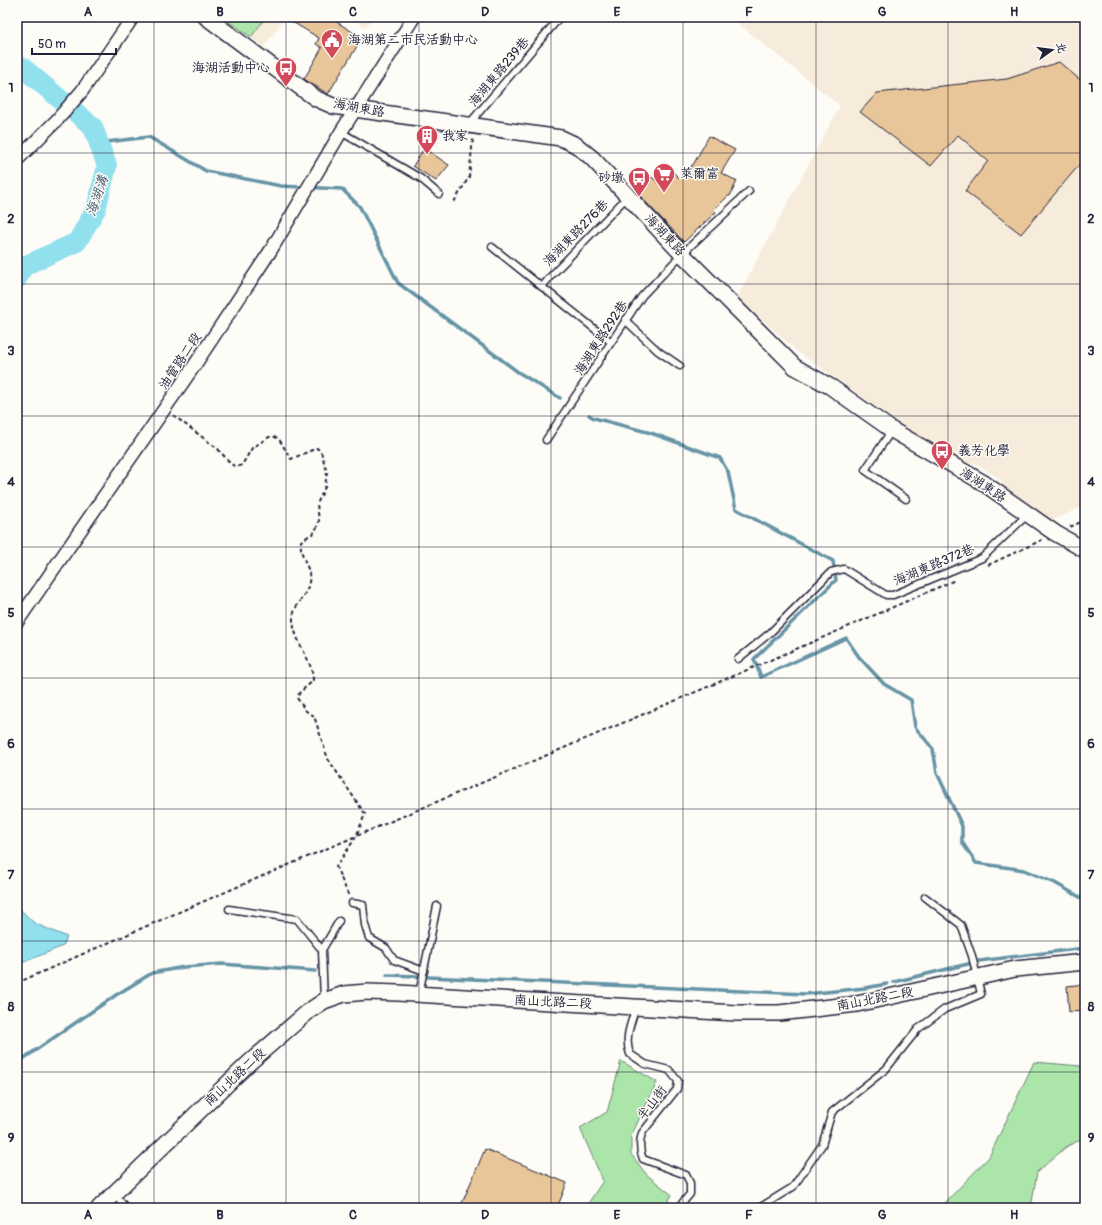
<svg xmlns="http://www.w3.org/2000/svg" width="1102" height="1225" font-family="Pangolin,'LXGW WenKai TC',sans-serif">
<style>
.built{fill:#f7ecdb}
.green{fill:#ace5aa;stroke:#678472}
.water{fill:#91e0ee;stroke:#6594a6}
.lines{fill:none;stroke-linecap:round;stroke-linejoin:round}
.stream{stroke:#6594a6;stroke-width:3.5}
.river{stroke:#91e0ee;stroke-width:20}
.building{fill:#e9c69a;stroke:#22223b}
.service-casing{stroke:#22223b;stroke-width:9}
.minor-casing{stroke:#22223b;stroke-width:15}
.tertiary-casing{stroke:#22223b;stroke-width:18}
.path{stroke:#22223b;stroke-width:2;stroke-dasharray:4 3;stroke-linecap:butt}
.service{stroke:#fdfcf7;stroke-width:6}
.minor{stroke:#fdfcf7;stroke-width:12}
.tertiary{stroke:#fdfcf7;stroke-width:15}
.grid{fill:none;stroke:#22223b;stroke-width:1;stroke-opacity:0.55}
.labels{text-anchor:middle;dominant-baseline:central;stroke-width:3;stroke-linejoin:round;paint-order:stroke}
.poi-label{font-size:13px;fill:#22223b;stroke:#fdfcf7;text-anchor:start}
.street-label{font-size:13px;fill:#22223b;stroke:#fdfcf7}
.water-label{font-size:14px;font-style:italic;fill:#435b71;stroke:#fdfcf7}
.neatline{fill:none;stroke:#22223b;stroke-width:1.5}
.grid-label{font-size:13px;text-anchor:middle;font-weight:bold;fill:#22223b}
</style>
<rect width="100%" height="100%" fill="#fdfcf7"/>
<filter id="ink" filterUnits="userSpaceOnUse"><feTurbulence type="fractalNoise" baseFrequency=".025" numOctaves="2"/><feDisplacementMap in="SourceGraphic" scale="8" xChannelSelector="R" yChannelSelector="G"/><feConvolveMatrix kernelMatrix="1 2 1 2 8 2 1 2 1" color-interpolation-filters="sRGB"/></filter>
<g filter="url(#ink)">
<g class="built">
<polygon points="222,17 286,17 264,47"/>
<polygon points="347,17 373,17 366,27"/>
<polygon points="730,17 1085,17 1085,506 1045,523 1005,494 1002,480 974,463 958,464 798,352 737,297 840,106"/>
</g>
<g class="green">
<polygon points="222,17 266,17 251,37"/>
<polygon points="621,1061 657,1082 631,1136 631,1154 646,1174 672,1195 664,1208 585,1208 603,1181 580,1128 607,1112"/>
<polygon points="1034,1062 1081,1066 1085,1088 1085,1137 1066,1147 1037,1172 1031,1208 940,1208 989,1157"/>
</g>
<polygon class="water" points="17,906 34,923 67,937 63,946 17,965"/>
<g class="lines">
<g class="stream">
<polyline points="98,143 149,137 206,171 281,186 342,189 360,207 398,283 518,372 560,398"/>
<polyline points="589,415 594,418 651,433 720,458 728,472 736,509 833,561 836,580 754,659 761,677 846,638 859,657 884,684 911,700 915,727 933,749 937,773 962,826 962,842 976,863 1024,870 1055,883 1085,900"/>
<polyline points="979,961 1085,948"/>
<polyline points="387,975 418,976"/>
<polyline points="428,977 806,994 865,988 887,984"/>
<polyline points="894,982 972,963"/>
<polyline points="17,1063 116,995 152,973 184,967 222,964 315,971"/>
</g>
<polyline class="river" points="17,66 22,67 93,127 107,166 96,209 77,242 24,266 17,279"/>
</g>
<g class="building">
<polygon points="284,17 329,17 362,38 328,94 304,79 322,48 316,44 319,38"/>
<polygon points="1059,62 1085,84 1085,158 1021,234 965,191 988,161 958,135 931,166 860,112 877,93 1007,79"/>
<polygon points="709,136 735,150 721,173 737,181 730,196 728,196 714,210 716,212 684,242 637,193 652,177 659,184 671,170 680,179 694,163"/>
<polygon points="424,148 449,165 436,181 413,166"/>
<polygon points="1085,984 1085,1011 1069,1012 1067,986"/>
<polygon points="485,1149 567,1183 557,1208 460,1208"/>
</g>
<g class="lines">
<g class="service-casing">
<g id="service">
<polyline points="469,124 560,17"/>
<polyline points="341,132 420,178 439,194"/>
<polyline points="492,247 611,342"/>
<polyline points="542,287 550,277 627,197"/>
<polyline points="625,320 658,351 680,366"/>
<polyline points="892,430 865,470 906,499"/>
<polyline points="546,440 642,296 682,254 749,191"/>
<polyline points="738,659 770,633 831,572 844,569 886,595 893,595 982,558 1028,514"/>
<polyline points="352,903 363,905 365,925 369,938 386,948 394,960 424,971"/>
<polyline points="229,909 297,919 322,950 324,1001"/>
<polyline points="322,950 339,921"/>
<polyline points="419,994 437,906"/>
<path d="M636 1007C631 1023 624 1038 630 1054L645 1064 669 1070 678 1081 677 1089 642 1133C639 1143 639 1150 643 1159L686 1175 690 1183V1194L678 1208"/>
<polyline points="114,1194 126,1208"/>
<polyline points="759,1208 793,1187 822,1145 832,1112 886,1069 918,1029 945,1009 981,994 972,956 961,925 925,897"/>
</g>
</g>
<g class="minor-casing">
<g id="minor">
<polyline points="17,160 57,120 82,91 133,17"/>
<polyline points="17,622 192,369 271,250 341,132 414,17"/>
</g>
</g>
<g class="tertiary-casing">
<g id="tertiary">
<polyline points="206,17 304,90 317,99 333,106 561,138 576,145 592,158 682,254 795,367 831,387 892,430 982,482 1055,533 1085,550"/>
<polyline points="99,1208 250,1062 309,1011 324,1001 344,994 367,992 398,993 736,1013 779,1013 857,1004 1015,969 1085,962"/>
</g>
</g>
<g class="path">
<polyline points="454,202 469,177 473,138"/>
<path d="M173 415 218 449 231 464 236 467 242 465 252 448 269 437H275L279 439 291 459 317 448 321 452 327 472 325 487 317 504 319 521 315 532 301 541C299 558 312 567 309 582 307 597 292 605 293 621 295 644 313 659 313 681L300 692 297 698 306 711 314 716 328 759 365 814 356 837 336 867 349 896"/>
<polyline points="1070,527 1085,520"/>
<polyline points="988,565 1042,540"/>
<path d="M17 983C328 845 643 717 955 580"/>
</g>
<use href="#service" class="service"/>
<use href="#minor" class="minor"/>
<use href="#tertiary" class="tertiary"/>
</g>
</g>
<path class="grid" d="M154 17V1208M286 17V1208M419 17V1208M551 17V1208M683 17V1208M816 17V1208M948 17V1208M17 153H1085M17 284H1085M17 416H1085M17 547H1085M17 678H1085M17 809H1085M17 941H1085M17 1072H1085"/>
<defs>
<g id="civic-pin" transform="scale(1.15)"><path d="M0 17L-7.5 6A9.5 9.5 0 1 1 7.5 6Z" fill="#d1495b" stroke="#fdfcf7"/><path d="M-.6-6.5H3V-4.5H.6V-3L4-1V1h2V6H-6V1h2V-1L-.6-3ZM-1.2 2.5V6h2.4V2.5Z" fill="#fff"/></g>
<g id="bus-pin" transform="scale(1.15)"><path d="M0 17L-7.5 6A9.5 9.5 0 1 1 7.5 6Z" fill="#d1495b" stroke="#fdfcf7"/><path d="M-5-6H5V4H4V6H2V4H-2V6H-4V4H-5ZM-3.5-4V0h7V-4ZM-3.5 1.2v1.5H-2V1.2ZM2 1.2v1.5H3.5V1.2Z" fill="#fff"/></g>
<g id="building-pin" transform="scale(1.15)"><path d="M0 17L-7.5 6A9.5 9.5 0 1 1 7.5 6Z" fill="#d1495b" stroke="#fdfcf7"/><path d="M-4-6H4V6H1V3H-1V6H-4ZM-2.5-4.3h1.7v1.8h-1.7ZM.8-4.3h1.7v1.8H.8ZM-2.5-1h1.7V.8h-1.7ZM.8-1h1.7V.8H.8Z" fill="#fff"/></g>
<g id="supermarket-pin" transform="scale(1.15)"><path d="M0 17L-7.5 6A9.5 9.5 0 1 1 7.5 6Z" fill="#d1495b" stroke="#fdfcf7"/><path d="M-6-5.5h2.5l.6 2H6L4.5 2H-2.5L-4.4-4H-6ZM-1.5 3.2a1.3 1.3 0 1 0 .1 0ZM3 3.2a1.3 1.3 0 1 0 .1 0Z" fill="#fff"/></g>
</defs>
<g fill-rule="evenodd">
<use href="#civic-pin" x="332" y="40"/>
<use href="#bus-pin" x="286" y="68"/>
<use href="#building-pin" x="427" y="136"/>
<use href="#supermarket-pin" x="664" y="174"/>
<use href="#bus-pin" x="639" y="178"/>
<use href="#bus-pin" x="942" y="451"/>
</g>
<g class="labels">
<g class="poi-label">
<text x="348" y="40">海湖第二市民活動中心</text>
<text x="270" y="68" text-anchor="end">海湖活動中心</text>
<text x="442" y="136">我家</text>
<text x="680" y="174">萊爾富</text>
<text x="624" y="178" text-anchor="end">砂墩</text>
<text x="958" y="451">義芳化學</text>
</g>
<g class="street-label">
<text transform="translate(499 72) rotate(-50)">海湖東路239巷</text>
<text transform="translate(359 108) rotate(10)">海湖東路</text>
<text transform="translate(576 233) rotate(-46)">海湖東路276巷</text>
<text transform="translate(665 235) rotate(47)">海湖東路</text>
<text transform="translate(601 338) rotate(-57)">海湖東路292巷</text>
<text transform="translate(180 361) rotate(-56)">油管路二段</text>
<text transform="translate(983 485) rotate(33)">海湖東路</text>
<text transform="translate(934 565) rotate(-23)">海湖東路372巷</text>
<text transform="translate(875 999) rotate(-11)">南山北路二段</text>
<text transform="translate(553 1002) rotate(3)">南山北路二段</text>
<text transform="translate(235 1077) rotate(-43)">南山北路二段</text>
<text transform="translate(652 1103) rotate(-52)">半山街</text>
</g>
<g class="water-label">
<text transform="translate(97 196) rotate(-71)">海湖溝</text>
</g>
</g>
<rect width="1102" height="1225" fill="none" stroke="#fdfcf7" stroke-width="44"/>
<g transform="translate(1052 50) rotate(76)" stroke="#fdfcf7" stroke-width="3" paint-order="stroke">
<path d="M0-3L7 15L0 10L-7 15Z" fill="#22223b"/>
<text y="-6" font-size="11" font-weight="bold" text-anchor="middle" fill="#22223b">北</text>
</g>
<path d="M32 48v6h84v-6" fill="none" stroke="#22223b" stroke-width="2"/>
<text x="38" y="48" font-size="12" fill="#22223b" stroke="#fdfcf7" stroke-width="3" paint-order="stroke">50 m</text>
<rect x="22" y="22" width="1058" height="1181" class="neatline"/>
<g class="grid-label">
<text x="88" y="16">A</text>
<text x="220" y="16">B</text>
<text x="353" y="16">C</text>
<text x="485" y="16">D</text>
<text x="617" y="16">E</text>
<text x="749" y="16">F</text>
<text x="882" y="16">G</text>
<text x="1014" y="16">H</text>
<text x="11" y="92">1</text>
<text x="1091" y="92">1</text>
<text x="11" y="223">2</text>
<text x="1091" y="223">2</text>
<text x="11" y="355">3</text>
<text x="1091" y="355">3</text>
<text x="11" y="486">4</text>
<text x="1091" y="486">4</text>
<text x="11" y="617">5</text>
<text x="1091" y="617">5</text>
<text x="11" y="748">6</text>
<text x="1091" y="748">6</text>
<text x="11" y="879">7</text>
<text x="1091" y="879">7</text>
<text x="11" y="1011">8</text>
<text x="1091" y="1011">8</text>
<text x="11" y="1142">9</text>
<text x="1091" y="1142">9</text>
<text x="88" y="1219">A</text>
<text x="220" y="1219">B</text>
<text x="353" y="1219">C</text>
<text x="485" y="1219">D</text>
<text x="617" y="1219">E</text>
<text x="749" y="1219">F</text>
<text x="882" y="1219">G</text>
<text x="1014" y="1219">H</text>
</g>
</svg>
